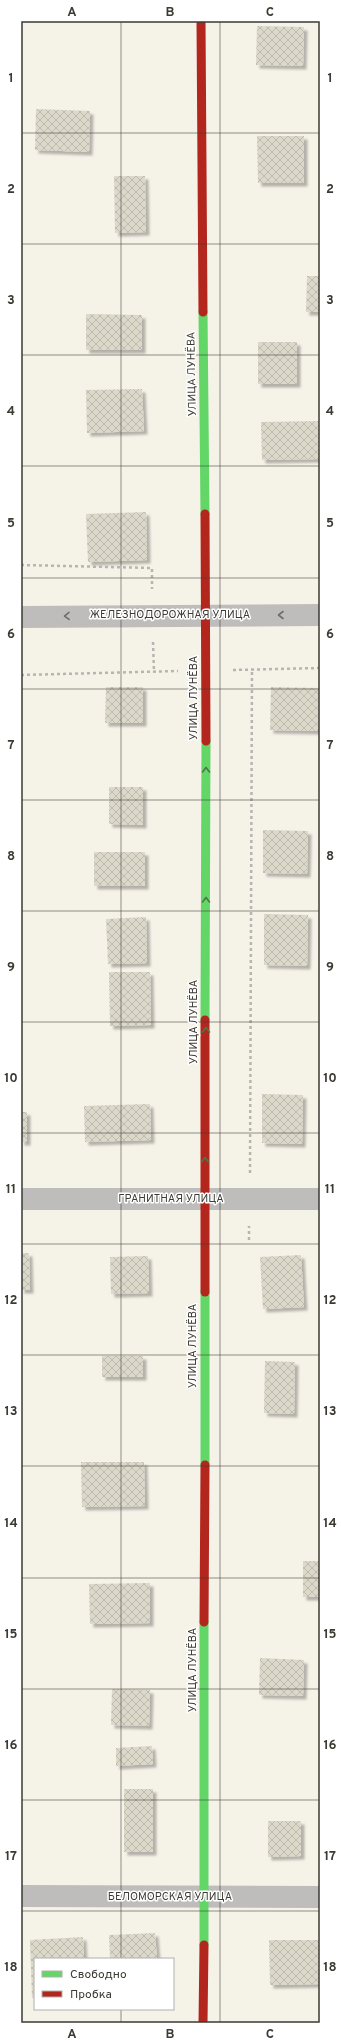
<svg xmlns="http://www.w3.org/2000/svg" width="341" height="2044" font-family="Overpass,sans-serif">
<style>
.building{fill:url(#building-cross-hatch);filter:url(#shadow)}
.lines{fill:none;stroke-linecap:round;stroke-linejoin:round}
.path{stroke:#b7b5b2;stroke-width:2.5;stroke-dasharray:3 3;stroke-linecap:butt}
.street{stroke:#bfbcbc;stroke-width:22}
.fast{stroke:#63d668;stroke-width:9}
.jam{stroke:#b3261e;stroke-width:9}
.oneway{stroke:#706e6a}
.oneway2{stroke:#4c7848}
.grid{fill:none;stroke:#3c3a33;stroke-width:1;stroke-opacity:0.55}
.labels{text-anchor:middle;dominant-baseline:central;stroke-width:3;stroke-linejoin:round;paint-order:stroke}
.street-label{font-size:11px;fill:#3c3a33;stroke:#fff}
.neatline{fill:none;stroke:#3c3a33;stroke-width:1.5}
.grid-label{font-size:13px;text-anchor:middle;font-weight:bold;fill:#3c3a33}
</style>
<defs>
<pattern id="building-cross-hatch" width="8" height="8" patternUnits="userSpaceOnUse"><rect width="8" height="8" fill="#dcd9cb"/><path d="M0 0l8 8M0 8l8-8" fill="none" stroke="#bebbaf"/></pattern>
<filter id="shadow"><feDropShadow dx="3.5" dy="3.5" stdDeviation="1" flood-color="#0004"/></filter>
</defs>
<rect width="100%" height="100%" fill="#f5f2e8"/>
<g class="building">
<polygon points="257,26 304,27 303,66 256,65"/>
<polygon points="36,109 90,111 89,152 35,150"/>
<polygon points="257,136 304,136 304,183 258,183"/>
<polygon points="114,176 145,176 146,232 115,233"/>
<polygon points="307,276 320,276 320,312 306,312"/>
<polygon points="86,314 142,315 142,350 86,350"/>
<rect x="258" y="342" width="39" height="42"/>
<polygon points="142,389 144,431 87,433 86,390"/>
<polygon points="320,421 320,459 262,460 261,422"/>
<polygon points="146,512 147,560 88,562 86,514"/>
<polygon points="106,687 143,687 143,723 105,723"/>
<polygon points="271,687 319,688 318,731 270,730"/>
<polygon points="109,787 143,787 143,825 109,824"/>
<polygon points="263,830 308,831 307,874 263,873"/>
<rect x="94" y="852" width="51" height="34"/>
<polygon points="264,914 308,915 307,966 264,965"/>
<polygon points="146,917 147,963 108,964 106,919"/>
<polygon points="109,972 150,972 151,1025 110,1026"/>
<polygon points="262,1094 303,1095 302,1144 262,1143"/>
<polygon points="150,1104 151,1140 85,1142 84,1106"/>
<rect x="21" y="1112" width="6" height="30"/>
<polygon points="21,1253 29,1253 30,1290 21,1290"/>
<polygon points="301,1255 304,1307 263,1309 260,1257"/>
<polygon points="148,1256 149,1293 111,1294 110,1257"/>
<rect x="102" y="1356" width="41" height="21"/>
<polygon points="265,1361 295,1362 294,1414 264,1413"/>
<polygon points="81,1462 144,1462 145,1506 82,1507"/>
<rect x="303" y="1561" width="17" height="36"/>
<polygon points="150,1583 150,1623 90,1624 89,1584"/>
<polygon points="260,1658 304,1660 303,1696 259,1695"/>
<polygon points="112,1689 150,1690 149,1726 111,1725"/>
<polygon points="152,1746 153,1764 116,1766 116,1748"/>
<rect x="124" y="1789" width="29" height="63"/>
<polygon points="268,1821 301,1821 301,1856 268,1857"/>
<polygon points="155,1933 157,1959 110,1959 109,1935"/>
<polygon points="83,1937 84,1959 35,1959 35,1998 32,1998 30,1940"/>
<polygon points="269,1940 320,1940 320,1984 270,1985"/>
</g>
<g class="lines">
<g class="path">
<polyline points="21,565 152,568 152,589"/>
<polyline points="153,642 154,672"/>
<polyline points="233,670 320,668"/>
<polyline points="21,675 178,671"/>
<polyline points="250,1173 252,669"/>
<polyline points="249,1240 249,1226"/>
</g>
<g class="street">
<polyline points="21,617 320,615"/>
<polyline points="21,1199 320,1199"/>
<polyline points="21,1896 320,1897"/>
</g>
<g class="fast">
<polyline points="203,312 205,514"/>
<polyline points="205,1020 206,741"/>
<polyline points="205,1465 205,1292"/>
<polyline points="204,1945 204,1622"/>
</g>
<g class="jam">
<polyline points="201,21 203,312"/>
<polyline points="205,514 206,741"/>
<polyline points="205,1292 205,1020"/>
<polyline points="204,1622 205,1465"/>
<polyline points="203,2023 204,1945"/>
</g>
</g>
<defs><path id="oneway-chevron" d="M-2-3.5L2.5 0L-2 3.5" fill="none" stroke-width="1.6" stroke-linecap="round" stroke-linejoin="round"/></defs>
<g class="oneway">
<use href="#oneway-chevron" transform="translate(281 615) rotate(-180)"/>
<use href="#oneway-chevron" transform="translate(67 616) rotate(179)"/>
</g>
<g class="oneway2">
<use href="#oneway-chevron" transform="translate(206 770) rotate(-90)"/>
<use href="#oneway-chevron" transform="translate(206 900) rotate(-90)"/>
<use href="#oneway-chevron" transform="translate(206 1030) rotate(-90)"/>
<use href="#oneway-chevron" transform="translate(205 1160) rotate(-90)"/>
</g>
<path class="grid" d="M121 21V1959M220 21V2023M21 133H320M21 244H320M21 355H320M21 466H320M21 578H320M21 689H320M21 800H320M21 911H320M21 1022H320M21 1133H320M21 1244H320M21 1355H320M21 1466H320M21 1578H320M21 1689H320M21 1800H320M21 1911H320M121 2009V2023"/>
<g class="labels">
<g class="street-label">
<text transform="translate(192 374) rotate(-91)">УЛИЦА ЛУНЁВА</text>
<text x="170" y="615">ЖЕЛЕЗНОДОРОЖНАЯ УЛИЦА</text>
<text transform="translate(194 698) rotate(-90)">УЛИЦА ЛУНЁВА</text>
<text transform="translate(194 1022) rotate(-90)">УЛИЦА ЛУНЁВА</text>
<text x="171" y="1199">ГРАНИТНАЯ УЛИЦА</text>
<text transform="translate(193 1346) rotate(-90)">УЛИЦА ЛУНЁВА</text>
<text transform="translate(193 1670) rotate(-90)">УЛИЦА ЛУНЁВА</text>
<text x="170" y="1897">БЕЛОМОРСКАЯ УЛИЦА</text>
</g>
</g>
<rect width="341" height="2044" fill="none" stroke="#ffffff" stroke-width="44"/>
<rect x="34" y="1958" width="140" height="52" fill="#ffffff" stroke="#b1b0ad"/>
<rect x="42" y="1971" width="20" height="6" fill="#63d668" stroke="#b1b0ad"/>
<text x="70" y="1978" font-size="12" fill="#3c3a33">Свободно</text>
<rect x="42" y="1991" width="20" height="6" fill="#b3261e" stroke="#b1b0ad"/>
<text x="70" y="1998" font-size="12" fill="#3c3a33">Пробка</text>
<rect x="22" y="22" width="297" height="2000" class="neatline"/>
<g class="grid-label">
<text x="72" y="16">A</text>
<text x="170" y="16">B</text>
<text x="270" y="16">C</text>
<text x="11" y="82">1</text>
<text x="330" y="82">1</text>
<text x="11" y="193">2</text>
<text x="330" y="193">2</text>
<text x="11" y="304">3</text>
<text x="330" y="304">3</text>
<text x="11" y="415">4</text>
<text x="330" y="415">4</text>
<text x="11" y="527">5</text>
<text x="330" y="527">5</text>
<text x="11" y="638">6</text>
<text x="330" y="638">6</text>
<text x="11" y="749">7</text>
<text x="330" y="749">7</text>
<text x="11" y="860">8</text>
<text x="330" y="860">8</text>
<text x="11" y="971">9</text>
<text x="330" y="971">9</text>
<text x="11" y="1082">10</text>
<text x="330" y="1082">10</text>
<text x="11" y="1193">11</text>
<text x="330" y="1193">11</text>
<text x="11" y="1304">12</text>
<text x="330" y="1304">12</text>
<text x="11" y="1415">13</text>
<text x="330" y="1415">13</text>
<text x="11" y="1527">14</text>
<text x="330" y="1527">14</text>
<text x="11" y="1638">15</text>
<text x="330" y="1638">15</text>
<text x="11" y="1749">16</text>
<text x="330" y="1749">16</text>
<text x="11" y="1860">17</text>
<text x="330" y="1860">17</text>
<text x="11" y="1971">18</text>
<text x="330" y="1971">18</text>
<text x="72" y="2038">A</text>
<text x="170" y="2038">B</text>
<text x="270" y="2038">C</text>
</g>
</svg>
